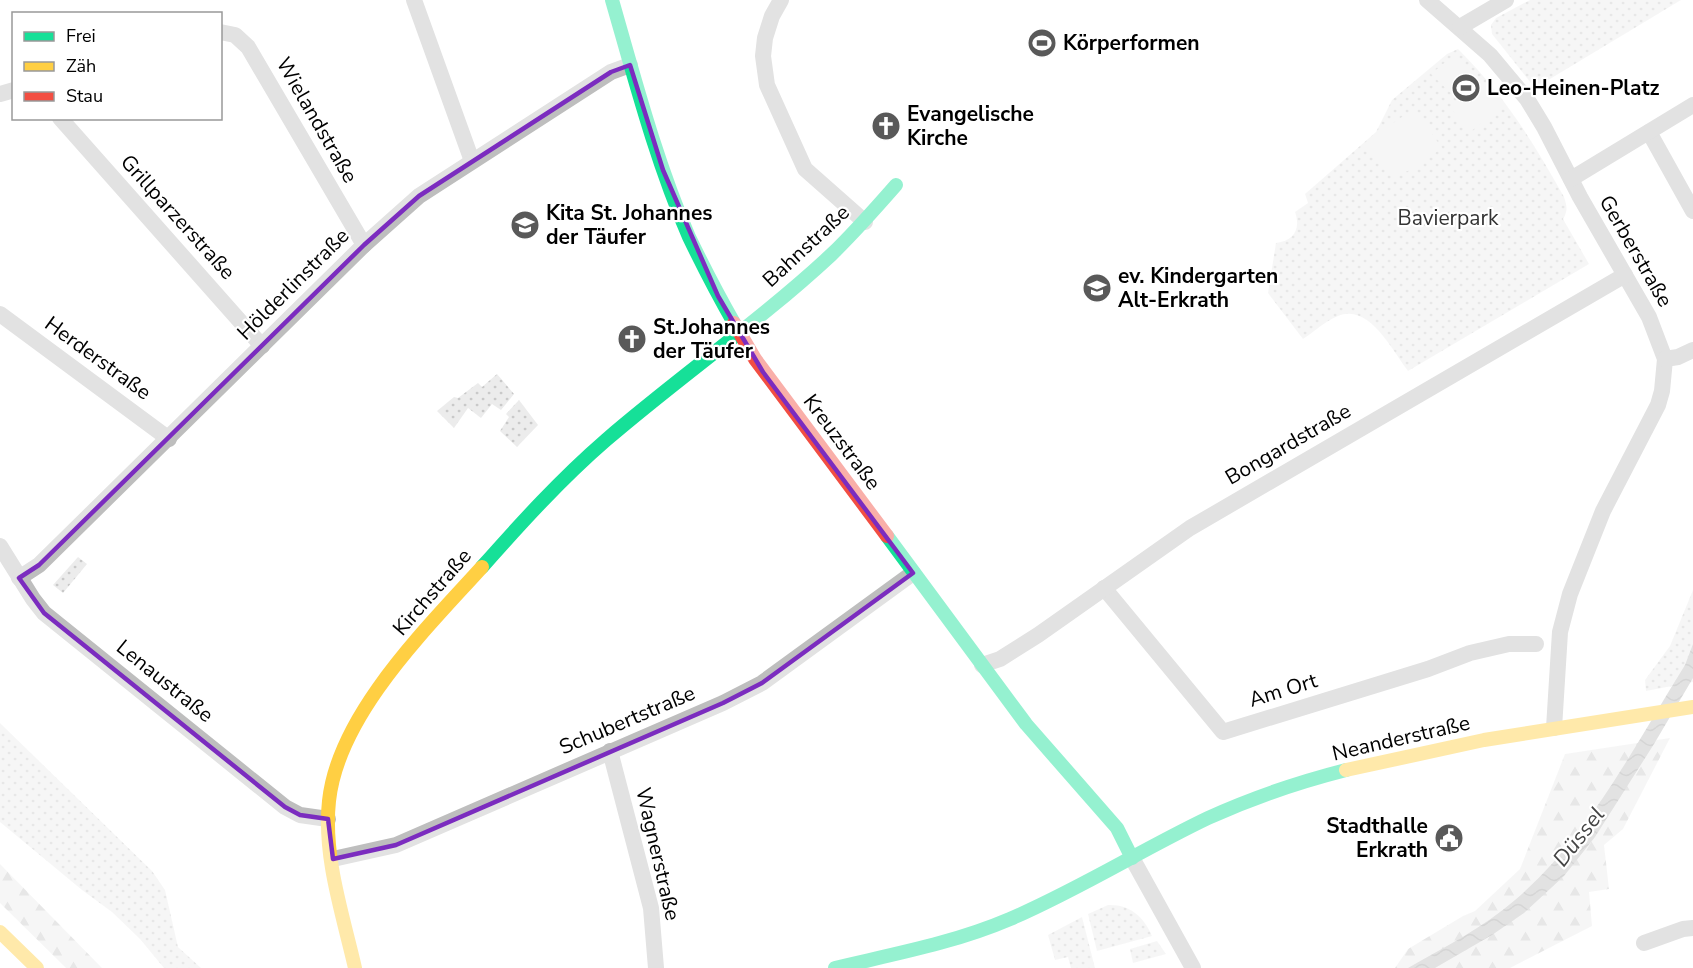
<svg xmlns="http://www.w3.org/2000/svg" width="1693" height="968" font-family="'Nunito Sans',sans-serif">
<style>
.green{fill:url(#green-dots)}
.forest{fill:url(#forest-firs)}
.pitch{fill:#ececec}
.water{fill:url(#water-waves)}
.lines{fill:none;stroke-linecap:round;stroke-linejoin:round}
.street{stroke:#bebebe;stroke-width:16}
.fast{stroke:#16e098;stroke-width:14}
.slow{stroke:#ffcf43;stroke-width:14}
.jam{stroke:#f24e42;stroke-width:14}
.marked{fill:none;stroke:#7b2cbf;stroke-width:4.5;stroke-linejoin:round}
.labels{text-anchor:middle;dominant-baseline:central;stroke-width:4.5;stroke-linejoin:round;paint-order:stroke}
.poi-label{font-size:21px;font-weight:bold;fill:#000;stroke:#fff;text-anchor:start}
.street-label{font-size:21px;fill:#000;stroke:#fff}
.park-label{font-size:21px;fill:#333;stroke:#fff}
.water-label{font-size:22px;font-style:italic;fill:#444;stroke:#fff}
</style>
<defs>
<pattern id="green-dots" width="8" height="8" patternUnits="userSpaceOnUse" patternTransform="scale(1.5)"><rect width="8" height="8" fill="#ececec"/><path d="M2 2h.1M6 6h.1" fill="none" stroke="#c9c9c9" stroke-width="1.8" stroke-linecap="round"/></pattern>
<pattern id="forest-firs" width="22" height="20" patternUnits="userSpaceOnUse" patternTransform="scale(1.5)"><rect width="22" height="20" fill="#ececec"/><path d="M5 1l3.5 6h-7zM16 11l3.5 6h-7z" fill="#c9c9c9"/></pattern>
<pattern id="water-waves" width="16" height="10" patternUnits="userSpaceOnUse" patternTransform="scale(1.5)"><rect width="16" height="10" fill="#bfbfbf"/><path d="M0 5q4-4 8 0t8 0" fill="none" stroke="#a2a2a2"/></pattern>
</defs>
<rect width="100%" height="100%" fill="#fff"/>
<g class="green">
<polygon points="1530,0 1681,0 1535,88 1492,34 1491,25 1496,18"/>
<path d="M1458 49C1505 96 1532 140 1564 197 1567 206 1568 211 1563 219L1589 264 1408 371C1392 350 1369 303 1338 316 1325 321 1314 332 1303 339L1268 293 1276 243C1294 241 1301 229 1295 212L1308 203 1305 194 1376 132 1392 100 1447 54Z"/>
<polygon points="497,374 514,394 501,410 492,404 481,418 468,408 454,428 437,411 454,397 458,398 478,383 482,387"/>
<polygon points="519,400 538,425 517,447 500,431 509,417 506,414"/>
<polygon points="78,557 87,564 63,593 53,585"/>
<polygon points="1693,590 1693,682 1646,691 1645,680 1670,646"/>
<polygon points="0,723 152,871 165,890 178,947 201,968 164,968 140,939 112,912 82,890 0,822"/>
<path d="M1108 905C1130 904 1144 917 1152 936L1097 951 1088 914Z"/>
<polygon points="1082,917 1095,968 1071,968 1068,957 1055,960 1048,935"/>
<polygon points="1157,941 1166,954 1133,963 1130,949"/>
</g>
<g class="forest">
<polygon points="1670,738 1623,829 1604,845 1609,889 1589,892 1592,926 1510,968 1395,968 1408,949 1463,916 1475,911 1520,869 1565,754"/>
<polygon points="0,864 102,968 66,968 0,903"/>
</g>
<g class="pitch">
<polygon points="1455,54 1503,106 1470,132 1451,108 1459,101 1431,74"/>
<polygon points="1412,110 1427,127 1442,148 1412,169 1396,176 1367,148 1386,128"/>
</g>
<path class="water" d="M1693 644V678L1654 744 1595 837 1564 876 1524 913 1492 935 1435 968H1408C1444 947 1483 928 1515 900 1588 838 1635 745 1685 665Z"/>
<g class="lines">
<g class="street">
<polyline points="414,0 472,161"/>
<polyline points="781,0 772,16 765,38 763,56 767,85 805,169 865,222"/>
<polyline points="1427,0 1490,55 1527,99 1544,127 1580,197 1649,317 1665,359 1662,391 1658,405 1603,511 1570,594 1560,632 1554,728"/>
<polyline points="1460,27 1506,0"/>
<polyline points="220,32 235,35 248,47 364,245"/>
<polyline points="0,94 14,90"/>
<polyline points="60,118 262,346"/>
<polyline points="1649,132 1693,211"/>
<polyline points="1571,179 1693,105"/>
<polyline points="0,314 169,439"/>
<polyline points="1665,359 1678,357 1693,350"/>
<polyline points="0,546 33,599 44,613 285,807 300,815 328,819"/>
<polyline points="19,578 39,565 364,245 419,196 611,72 630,65"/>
<polyline points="1104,588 1223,732 1428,669 1470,653 1509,644 1536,644"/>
<polyline points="982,665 1000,659 1038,635 1190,528 1625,275"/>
<polyline points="610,751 651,908 656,968"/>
<polyline points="1132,858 1193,968"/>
<polyline points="333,859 396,845 723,703 762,683 913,573"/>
<polyline points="1644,943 1683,929 1693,928"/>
</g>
<g class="fast">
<path d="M612 0C635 80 656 161 689 237 703 266 718 295 734 323"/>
<polyline points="887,536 1026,724 1117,828 1132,858"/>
<path d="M482 567C521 523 561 479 606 440 679 377 760 321 831 255 854 233 875 209 896 185"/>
<path d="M835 968C894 954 954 943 1010 919 1078 890 1141 850 1208 818 1252 798 1299 782 1346 770"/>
</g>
<g class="slow">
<polyline points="1346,770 1484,740 1693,707"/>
<polyline points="0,932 37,968"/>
<path d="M355 968C343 915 323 857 329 801 338 715 426 629 482 567"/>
</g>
<polyline class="jam" points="734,323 755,359 887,536"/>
</g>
<path d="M0 0H1693V968H0ZM630 65 663 170 718 296 763 372 913 573 762 683 723 703 396 845 333 859 328 819 300 815 285 807 44 613 19 578 39 565 364 245 419 196 611 72Z" fill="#fff" fill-opacity=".55" fill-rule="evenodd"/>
<path class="marked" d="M630 65 663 170 718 296 763 372 913 573 762 683 723 703 396 845 333 859 328 819 300 815 285 807 44 613 19 578 39 565 364 245 419 196 611 72Z"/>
<defs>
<g id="stadium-disc" transform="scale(1.5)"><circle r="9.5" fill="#595959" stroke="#fff"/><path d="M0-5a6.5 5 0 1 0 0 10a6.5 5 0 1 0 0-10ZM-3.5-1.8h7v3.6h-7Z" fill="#fff"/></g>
<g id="church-disc" transform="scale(1.5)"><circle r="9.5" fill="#595959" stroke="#fff"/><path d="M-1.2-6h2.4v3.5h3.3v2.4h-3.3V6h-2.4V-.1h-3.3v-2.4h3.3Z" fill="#fff"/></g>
<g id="school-disc" transform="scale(1.5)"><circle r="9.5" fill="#595959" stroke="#fff"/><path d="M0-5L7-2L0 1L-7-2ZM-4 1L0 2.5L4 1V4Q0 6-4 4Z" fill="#fff"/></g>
<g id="civic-disc" transform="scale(1.5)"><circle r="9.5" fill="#595959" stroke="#fff"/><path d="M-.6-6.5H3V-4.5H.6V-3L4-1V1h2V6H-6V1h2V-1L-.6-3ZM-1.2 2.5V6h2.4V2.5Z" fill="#fff"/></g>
</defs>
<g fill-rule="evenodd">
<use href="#stadium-disc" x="1042" y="43"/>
<use href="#stadium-disc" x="1466" y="88"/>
<use href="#church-disc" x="886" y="126"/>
<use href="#school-disc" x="525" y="225"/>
<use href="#school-disc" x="1097" y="288"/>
<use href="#church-disc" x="632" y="339"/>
<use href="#civic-disc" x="1449" y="838"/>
</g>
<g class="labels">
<g class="poi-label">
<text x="1063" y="43">Körperformen</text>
<text x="1487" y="88">Leo-Heinen-Platz</text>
<text x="907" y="114">Evangelische<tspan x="907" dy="24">Kirche</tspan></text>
<text x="546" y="213">Kita St. Johannes<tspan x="546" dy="24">der Täufer</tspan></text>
<text x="1118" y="276">ev. Kindergarten<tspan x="1118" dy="24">Alt-Erkrath</tspan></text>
<text x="653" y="327">St.Johannes<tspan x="653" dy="24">der Täufer</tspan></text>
<text x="1428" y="826" text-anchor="end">Stadthalle<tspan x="1428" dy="24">Erkrath</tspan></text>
</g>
<g class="street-label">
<text transform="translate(317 120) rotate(60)">Wielandstraße</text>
<text transform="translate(178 217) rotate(48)">Grillparzerstraße</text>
<text transform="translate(806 246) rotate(-43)">Bahnstraße</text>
<text transform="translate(1636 251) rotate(60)">Gerberstraße</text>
<text transform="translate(293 284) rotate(-45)">Hölderlinstraße</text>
<text transform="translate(98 358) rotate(36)">Herderstraße</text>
<text transform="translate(842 442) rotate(53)">Kreuzstraße</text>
<text transform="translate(1288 444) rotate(-30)">Bongardstraße</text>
<text transform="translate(432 592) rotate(-49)">Kirchstraße</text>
<text transform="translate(165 681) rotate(39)">Lenaustraße</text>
<text transform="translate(1283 690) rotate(-17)">Am Ort</text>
<text transform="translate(627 720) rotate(-23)">Schubertstraße</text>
<text transform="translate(1401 738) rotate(-13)">Neanderstraße</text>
<text transform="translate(658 854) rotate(77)">Wagnerstraße</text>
</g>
<g class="park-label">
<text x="1448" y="218">Bavierpark</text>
</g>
<g class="water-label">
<text transform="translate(1579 837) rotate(-52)">Düssel</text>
</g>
</g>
<rect x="12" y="12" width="210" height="108" fill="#ffffff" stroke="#999999" stroke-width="1.5"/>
<rect x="24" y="32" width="30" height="9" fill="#16e098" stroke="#999999" stroke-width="1.5"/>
<text x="66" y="42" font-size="18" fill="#000000">Frei</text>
<rect x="24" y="62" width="30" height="9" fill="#ffcf43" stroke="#999999" stroke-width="1.5"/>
<text x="66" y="72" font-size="18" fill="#000000">Zäh</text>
<rect x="24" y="92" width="30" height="9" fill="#f24e42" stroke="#999999" stroke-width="1.5"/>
<text x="66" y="102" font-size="18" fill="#000000">Stau</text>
</svg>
